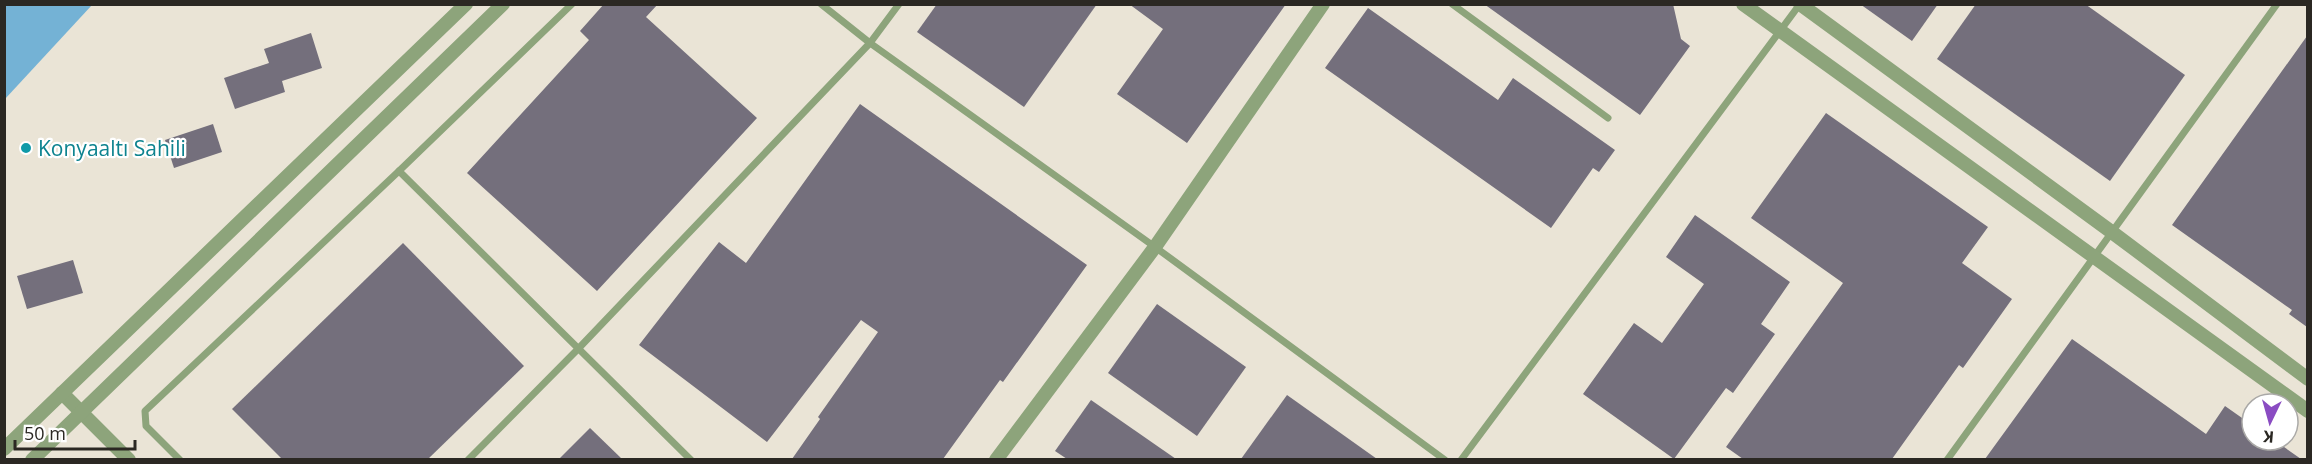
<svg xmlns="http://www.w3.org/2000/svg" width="2312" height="464" font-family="'Open Sans',sans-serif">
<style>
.water{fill:#74b2d5}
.building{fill:#746f7c}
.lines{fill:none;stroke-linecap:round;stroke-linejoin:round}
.lane{stroke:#8da47b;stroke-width:7}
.street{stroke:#8da47b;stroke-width:14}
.culture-dot{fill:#0f9aa8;stroke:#fff;stroke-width:2}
.labels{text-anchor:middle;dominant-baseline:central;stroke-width:4.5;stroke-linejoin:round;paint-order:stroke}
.culture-label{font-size:21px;fill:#0d838f;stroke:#fff;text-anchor:start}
</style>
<rect width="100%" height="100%" fill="#eae4d6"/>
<polygon class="water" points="5,4 92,5 5,99 4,5"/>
<g class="building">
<polygon points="604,4 658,4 646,17 757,118 597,291 467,173 589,40 580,31"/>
<polygon points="937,4 1097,4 1024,107 917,32"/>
<polygon points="1129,4 1286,4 1187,143 1117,94 1163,29"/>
<polygon points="1484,4 1673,4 1681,39 1690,46 1640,115"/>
<polygon points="1860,4 1938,4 1912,41"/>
<polygon points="1976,4 2085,4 2185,75 2110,181 1937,59"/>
<polygon points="1368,8 1498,100 1513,78 1615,150 1599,172 1593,168 1551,228 1325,68"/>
<polygon points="311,33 322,68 282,81 285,92 235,109 224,78 269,63 264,49"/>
<polygon points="2307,36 2307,327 2289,314 2292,310 2172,225"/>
<polygon points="860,104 1087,265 1003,382 1000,380 943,459 792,459 820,419 818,417 878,332 861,320 767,442 639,345 719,242 746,263"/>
<polygon points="1826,113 1988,227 1962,263 2012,299 1963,368 1959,365 1892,459 1743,459 1726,447 1843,283 1751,218"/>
<polygon points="213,124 222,152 174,168 165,140"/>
<polygon points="1695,215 1790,282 1761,324 1775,334 1733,393 1726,388 1674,459 1583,394 1634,323 1662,343 1704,284 1666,257"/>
<polygon points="403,243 524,366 428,459 282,459 232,409"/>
<polygon points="73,260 83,293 27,309 17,276"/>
<polygon points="1157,304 1246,367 1197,436 1108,373"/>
<polygon points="2072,339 2206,434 2225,406 2252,425 2252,440 2274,440 2301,459 1985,459"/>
<polygon points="1287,395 1377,459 1241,459"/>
<polygon points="1091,400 1176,459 1067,459 1055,451"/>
<polygon points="590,428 622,459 559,459"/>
</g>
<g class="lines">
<g class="lane">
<polyline points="821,4 870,43 1155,247 1445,460"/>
<polyline points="1452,4 1608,118"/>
<polyline points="399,171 691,460"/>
<polyline points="180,460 146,426 145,411 399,171 572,4"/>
<polyline points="468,460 578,349 870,43 899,4"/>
<polyline points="1461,460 1800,4"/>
<polyline points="1947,460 2277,4"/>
</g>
<g class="street">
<polyline points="1743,4 2308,411"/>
<polyline points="1800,4 2113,233 2308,379"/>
<polyline points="62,393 129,460"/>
<polyline points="4,449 466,4"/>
<polyline points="32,460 503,4"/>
<polyline points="996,460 1155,247 1323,4"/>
</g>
</g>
<circle class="culture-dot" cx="26" cy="148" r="6"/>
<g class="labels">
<g class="culture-label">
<text x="38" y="148">Konyaaltı Sahili</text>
</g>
</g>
<rect width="2312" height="464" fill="none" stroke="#2b2823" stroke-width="12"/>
<g transform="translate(2270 422) rotate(185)"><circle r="28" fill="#ffffff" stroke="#aaa9a7" stroke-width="1.5"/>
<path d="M0-4.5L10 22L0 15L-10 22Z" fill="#8a4cc2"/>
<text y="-9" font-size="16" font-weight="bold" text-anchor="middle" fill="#2b2823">K</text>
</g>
<path d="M15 440v9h120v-9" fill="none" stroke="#2b2823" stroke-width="3"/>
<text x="24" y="440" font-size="18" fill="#2b2823" stroke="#ffffff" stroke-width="4.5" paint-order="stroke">50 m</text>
</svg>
